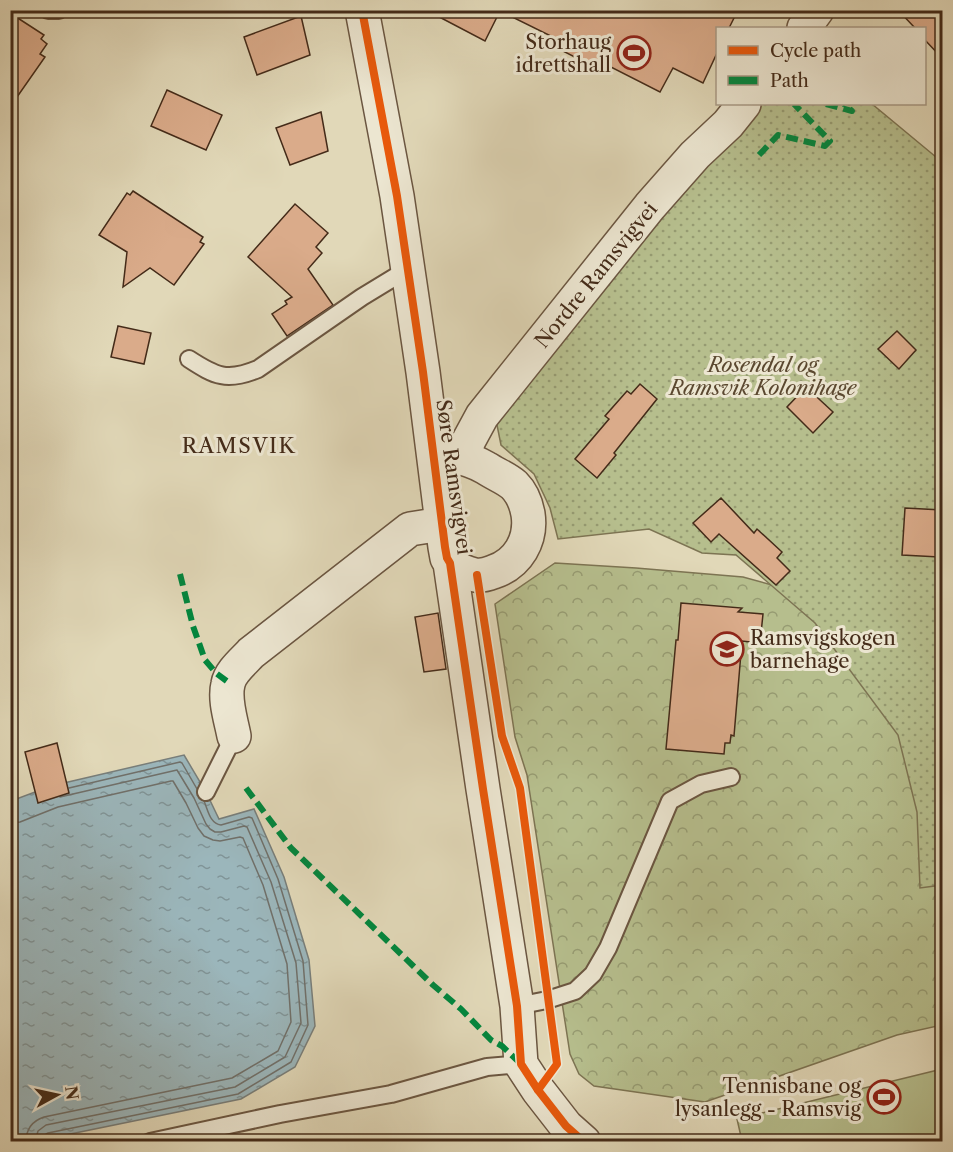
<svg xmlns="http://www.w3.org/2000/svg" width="953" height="1152" font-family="'Libre Caslon Text',serif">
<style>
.forest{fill:url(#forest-crowns);stroke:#7d7453;stroke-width:1.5}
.garden{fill:url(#garden-dots);stroke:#7d7453;stroke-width:1.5}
.pitch{fill:#b6be8d;stroke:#7d7453;stroke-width:1.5}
.water{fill:url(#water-ripples);stroke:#787e7a;stroke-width:1.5}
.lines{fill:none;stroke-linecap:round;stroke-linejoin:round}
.shore{stroke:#70706a;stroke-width:1.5}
.building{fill:#daab8a;stroke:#442b19;stroke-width:1.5}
.service-casing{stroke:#6b5641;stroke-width:20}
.minor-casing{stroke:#6b5641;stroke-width:36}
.service{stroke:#ece6d1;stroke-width:16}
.minor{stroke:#ece6d1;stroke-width:33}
.quiet{stroke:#00873e;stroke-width:6;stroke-dasharray:12 6;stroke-linecap:butt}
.cycleway-casing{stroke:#ece6d1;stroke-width:11}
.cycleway{stroke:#e8590c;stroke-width:8}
.labels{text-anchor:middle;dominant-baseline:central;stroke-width:6;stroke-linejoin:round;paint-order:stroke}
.poi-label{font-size:20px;fill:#442b19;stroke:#ece6d1;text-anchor:end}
.street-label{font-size:20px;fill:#442b19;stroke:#ece6d1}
.park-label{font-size:20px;font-style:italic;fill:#5b4830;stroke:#ece6d1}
.neighbourhood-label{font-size:21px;letter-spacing:1.5px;fill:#442b19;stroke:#ece6d1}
</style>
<defs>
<pattern id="forest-crowns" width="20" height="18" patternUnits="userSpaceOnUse" patternTransform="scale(1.5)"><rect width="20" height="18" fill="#b6be8d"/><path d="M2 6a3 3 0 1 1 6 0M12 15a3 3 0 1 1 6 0" fill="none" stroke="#969b72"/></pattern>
<pattern id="garden-dots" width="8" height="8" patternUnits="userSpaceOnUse" patternTransform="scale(1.5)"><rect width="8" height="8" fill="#b6be8d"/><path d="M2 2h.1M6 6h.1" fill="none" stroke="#969b72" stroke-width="1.8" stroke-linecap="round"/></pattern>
<pattern id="water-ripples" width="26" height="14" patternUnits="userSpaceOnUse" patternTransform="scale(1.5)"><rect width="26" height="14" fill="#9bb6bb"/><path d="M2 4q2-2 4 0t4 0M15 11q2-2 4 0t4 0" fill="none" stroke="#809497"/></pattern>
</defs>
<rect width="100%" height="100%" fill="#e1d8b8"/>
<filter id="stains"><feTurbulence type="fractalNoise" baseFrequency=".00333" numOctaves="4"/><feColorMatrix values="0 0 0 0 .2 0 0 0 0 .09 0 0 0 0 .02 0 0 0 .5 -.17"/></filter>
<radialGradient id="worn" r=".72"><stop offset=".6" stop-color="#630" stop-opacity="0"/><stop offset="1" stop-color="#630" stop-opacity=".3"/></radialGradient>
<polygon class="forest" points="555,563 636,568 743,577 779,587 942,585 942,1025 897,1035 705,1102 594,1086 579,1074 570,1054 527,775 515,737 495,604"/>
<polygon class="garden" points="757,104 872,104 942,162 942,885 920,888 917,812 898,735 815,623 736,555 702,553 649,529 558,539 550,508 534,474 501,445 496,420 528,378"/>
<polygon class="pitch" points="942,1069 942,1141 742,1141 737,1119"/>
<polygon class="water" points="184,755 206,792 219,819 254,809 284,877 309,960 315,1026 295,1067 241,1099 46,1139 42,1141 11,1142 11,801 51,786"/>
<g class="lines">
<g class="shore">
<polyline points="69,788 180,762 182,763 197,789"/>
<path d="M10 823 20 822 58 807 171 781H173L186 803 198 828 204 836 213 840 220 841 240 837 243 838 263 885 287 964 291 1022 278 1051 232 1078 44 1117C32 1121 26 1129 26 1142"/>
<polyline points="35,1142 38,1131 46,1125 235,1087 285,1057 301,1023 296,963 271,882 247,827 244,826 221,832 215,832 210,829 206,824 194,798 177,770 60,797"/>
<path d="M42 1142 43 1136 48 1133 238 1094 291 1062 308 1025 303 961 278 879 252 818 249 817 221 825C210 824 208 810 204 801"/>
</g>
</g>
<g class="building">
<polygon points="426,10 738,10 729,28 717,28 717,53 703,83 673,68 660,92 611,67 608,74 553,46 557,39 500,11 485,41"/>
<polygon points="898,10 942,10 942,58 924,39 924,28 915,28"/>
<polygon points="10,13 44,35 41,39 47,44 40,54 45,57 10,107"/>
<polygon points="301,16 310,55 257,75 244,37"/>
<polygon points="167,90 222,115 206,150 151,126"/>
<polygon points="321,112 328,151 290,165 276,128"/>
<polygon points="133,191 203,237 200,242 204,244 174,285 150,268 123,287 127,252 99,235 127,193 130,195"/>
<polygon points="295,204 328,233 316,247 322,253 308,269 333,305 287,336 272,314 287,304 285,301 292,297 248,257"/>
<polygon points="118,326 151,333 144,364 111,357"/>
<polygon points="897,331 916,350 899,369 878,349"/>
<polygon points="640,384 657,399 614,453 616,455 597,478 575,459 609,419 605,416 627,391 631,394"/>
<polygon points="806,387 833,412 813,433 787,407"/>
<polygon points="721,498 754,533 757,529 782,552 777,558 790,571 776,585 719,534 711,542 693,523"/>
<polygon points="905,508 942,510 942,542 940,542 939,557 902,555"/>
<polygon points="681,603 742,608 738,612 763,614 760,643 742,641 734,736 731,735 730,743 725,743 724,754 666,749 676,640 678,640"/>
<polygon points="438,613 446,669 424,672 415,617"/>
<polygon points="57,743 69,793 38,803 25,752"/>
</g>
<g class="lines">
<g class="service-casing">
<g id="service">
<polyline points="48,10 59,10"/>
<path d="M189 359C215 376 227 382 258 369L362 297 408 269"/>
<polyline points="206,792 234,736"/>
<polyline points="517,1006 547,1000 575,991 593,974 608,948 670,801 701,784 731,777"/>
<polyline points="150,1142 280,1114 391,1094 487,1067 521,1064"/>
</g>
</g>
<g class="minor-casing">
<g id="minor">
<polyline points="362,10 397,196 423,372 445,547 447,558 450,563 483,789 517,1006 521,1064 538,1090 566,1126 584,1142"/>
<polyline points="804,28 817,10"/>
<polyline points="462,458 469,440 482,416 650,206 695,155 728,124 744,104"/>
<path d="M442 460C456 453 473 461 486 468 495 474 506 478 514 485 522 493 526 503 528 514 532 540 518 564 493 572 488 574 481 576 475 575 466 573 457 569 450 563"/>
<path d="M234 736C231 720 224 700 228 684 230 672 244 661 251 653L410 529 442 524"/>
</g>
</g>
<use href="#service" class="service"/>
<use href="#minor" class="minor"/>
<g class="quiet">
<polyline points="826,104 852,111 844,104"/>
<polyline points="759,155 778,135 825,146 830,141 794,104"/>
<polyline points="180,574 193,626 205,660 216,673 228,682"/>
<polyline points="246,788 291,848 433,985 461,1009 491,1040 502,1046 521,1064"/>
</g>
<g class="cycleway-casing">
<g id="cycleway">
<polyline points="362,10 397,196 423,372 445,547 447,558 450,563 483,789 517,1006 521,1064 538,1090 566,1126 584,1142"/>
<polyline points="477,575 502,736 520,788 557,1064 538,1090"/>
</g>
</g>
<use href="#cycleway" class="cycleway"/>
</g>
<defs>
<g id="stadium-ring" transform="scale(1.725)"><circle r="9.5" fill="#ece6d1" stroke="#8f2418" stroke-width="1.5"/><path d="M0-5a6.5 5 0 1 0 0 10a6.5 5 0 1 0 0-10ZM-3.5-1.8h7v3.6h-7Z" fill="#8f2418"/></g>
<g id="school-ring" transform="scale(1.725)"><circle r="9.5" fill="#ece6d1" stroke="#8f2418" stroke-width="1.5"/><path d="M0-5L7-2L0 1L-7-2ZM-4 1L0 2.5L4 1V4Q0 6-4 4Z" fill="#8f2418"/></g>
</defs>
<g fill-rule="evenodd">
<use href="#stadium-ring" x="634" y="53"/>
<use href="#school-ring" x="727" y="649"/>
<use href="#stadium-ring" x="884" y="1097"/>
</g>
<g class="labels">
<g class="poi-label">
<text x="611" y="42">Storhaug<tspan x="611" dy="23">idrettshall</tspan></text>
<text x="750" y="638" text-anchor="start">Ramsvigskogen<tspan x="750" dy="23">barnehage</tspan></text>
<text x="861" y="1086">Tennisbane og<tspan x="861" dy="23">lysanlegg - Ramsvig</tspan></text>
</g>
<g class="street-label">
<text transform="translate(596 275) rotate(-51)">Nordre Ramsvigvei</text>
<text transform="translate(454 477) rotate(82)">Søre Ramsvigvei</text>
</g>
<g class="park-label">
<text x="763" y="365">Rosendal og<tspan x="763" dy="23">Ramsvik Kolonihage</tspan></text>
</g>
<g class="neighbourhood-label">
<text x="239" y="445">RAMSVIK</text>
</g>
</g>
<rect width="953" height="1152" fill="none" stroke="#e1d8b8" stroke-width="36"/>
<rect x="12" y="12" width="929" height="1128" fill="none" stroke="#442b19" stroke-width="3"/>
<rect x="18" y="18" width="917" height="1116" fill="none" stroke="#442b19" stroke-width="1.5"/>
<rect x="716" y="27" width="210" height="78" fill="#ece6d1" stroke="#a99b87" stroke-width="1.5"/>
<rect x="728" y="46" width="30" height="9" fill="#e8590c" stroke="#a99b87" stroke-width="1.5"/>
<text x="770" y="57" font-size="18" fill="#442b19">Cycle path</text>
<rect x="728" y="76" width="30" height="9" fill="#00873e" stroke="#a99b87" stroke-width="1.5"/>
<text x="770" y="87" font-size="18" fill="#442b19">Path</text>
<g transform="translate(57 1095) rotate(82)" stroke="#ece6d1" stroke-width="4.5" paint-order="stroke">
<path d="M0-4.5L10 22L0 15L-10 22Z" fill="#442b19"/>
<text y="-9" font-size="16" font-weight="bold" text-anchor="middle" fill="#442b19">N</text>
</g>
<rect width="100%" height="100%" filter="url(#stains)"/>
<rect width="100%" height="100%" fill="url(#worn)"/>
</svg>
